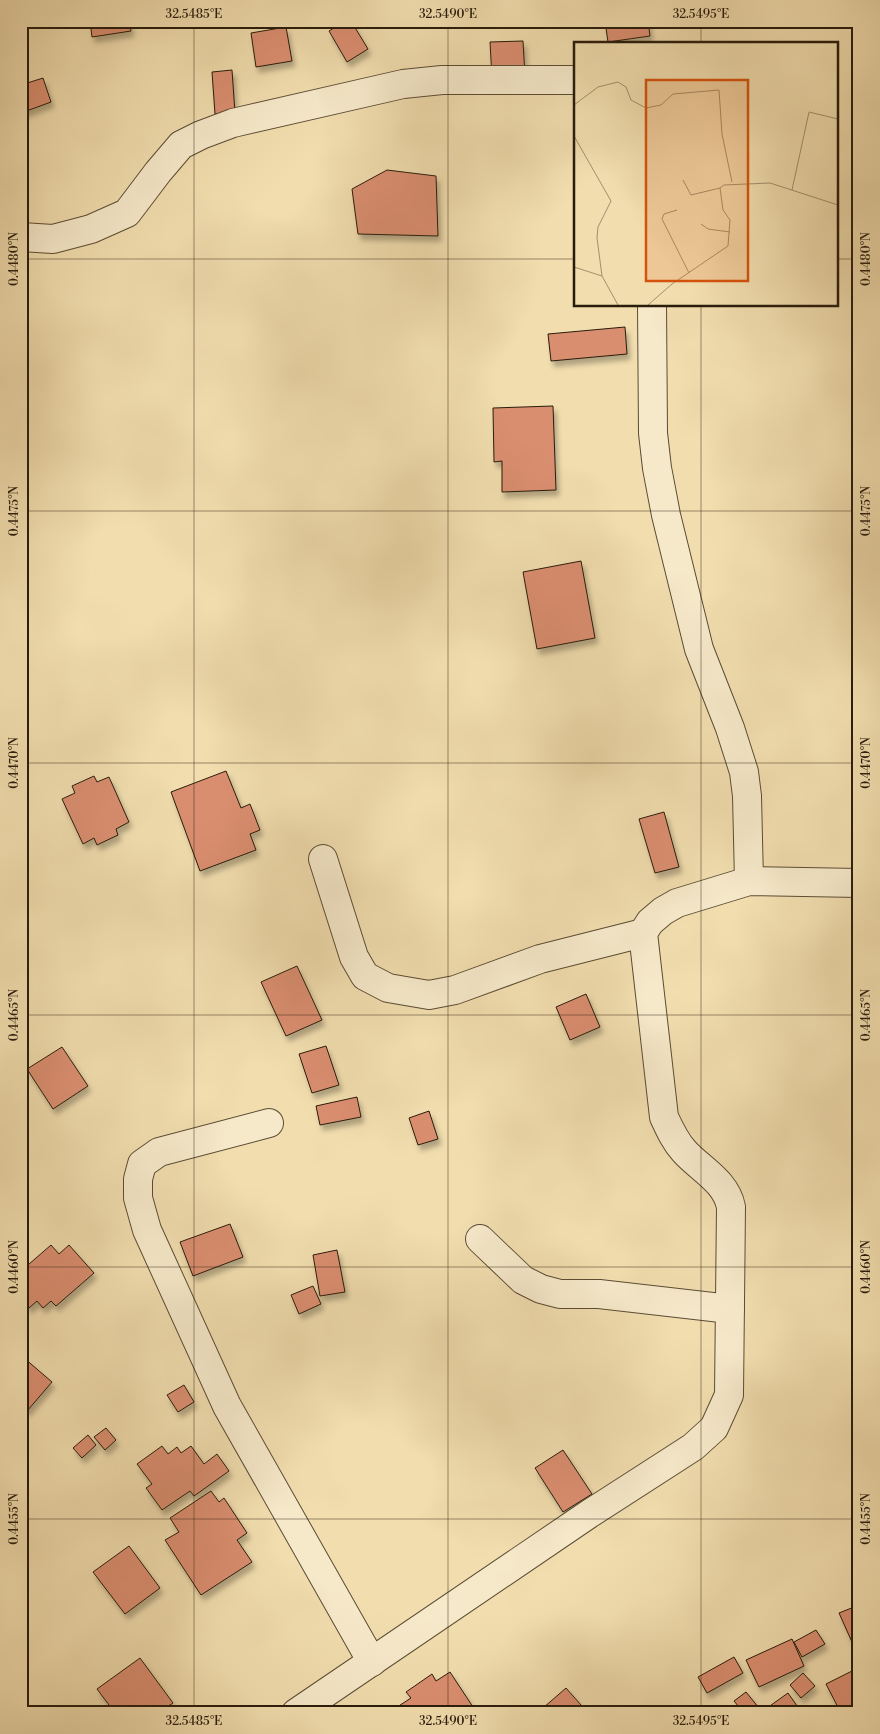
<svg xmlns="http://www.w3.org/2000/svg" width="880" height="1734" font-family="'Libre Bodoni',serif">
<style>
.building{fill:#da8e70;stroke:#291c0c;filter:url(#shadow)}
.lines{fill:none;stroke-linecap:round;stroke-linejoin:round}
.minor-casing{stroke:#5b4c34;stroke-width:30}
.minor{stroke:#f6e9ca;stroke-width:28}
.ticks{fill:none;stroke:#291c0c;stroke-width:1;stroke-opacity:0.45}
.inset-road{fill:none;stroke:#a1906d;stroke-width:1}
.view{fill:#d5530c;fill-opacity:0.15;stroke:#d5530c;stroke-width:2.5}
.inset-edge{fill:none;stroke:#291c0c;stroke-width:2.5}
.neatline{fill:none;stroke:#291c0c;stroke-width:2}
.ticks-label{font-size:12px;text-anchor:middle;fill:#291c0c}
</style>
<defs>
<filter id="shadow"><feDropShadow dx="3" dy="5.5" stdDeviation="2.5" flood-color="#0004"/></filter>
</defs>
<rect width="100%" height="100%" fill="#f1ddae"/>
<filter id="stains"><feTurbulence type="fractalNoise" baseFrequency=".004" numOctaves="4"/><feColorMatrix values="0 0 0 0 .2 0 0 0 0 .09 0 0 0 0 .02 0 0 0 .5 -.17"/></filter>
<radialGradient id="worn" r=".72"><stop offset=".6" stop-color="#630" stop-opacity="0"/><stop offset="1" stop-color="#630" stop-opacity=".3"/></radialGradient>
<g class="building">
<polygon points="90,21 129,21 131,31 92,37"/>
<polygon points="345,21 351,21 368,49 347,62 329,31"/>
<polygon points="605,21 648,21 650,36 608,42"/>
<polygon points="286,27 292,61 256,67 251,33"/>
<polygon points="523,41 525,76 492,78 490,42"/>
<polygon points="232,70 235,113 215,114 212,72"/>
<polygon points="43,78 51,102 21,113 21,85"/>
<polygon points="387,170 436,176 438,236 358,234 352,189"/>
<polygon points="625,327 627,354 551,361 548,334"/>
<polygon points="553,406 556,490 502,492 502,461 494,462 493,408"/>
<polygon points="581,561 595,638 537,649 523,572"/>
<polygon points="226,771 241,808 250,804 260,830 250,834 256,850 200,871 171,792"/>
<polygon points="94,776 97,782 109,777 129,822 116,829 118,835 97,845 94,838 83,844 62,799 75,793 72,786"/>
<polygon points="664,812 679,867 655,873 639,819"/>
<polygon points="297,966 322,1020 286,1036 261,982"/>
<polygon points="586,994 600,1027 570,1040 556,1007"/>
<polygon points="326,1046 339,1085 312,1093 299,1054"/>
<polygon points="62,1047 88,1086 53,1109 27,1069"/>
<polygon points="357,1097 361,1117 320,1125 316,1106"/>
<polygon points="429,1111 438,1139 418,1145 409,1118"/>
<polygon points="230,1224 243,1257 193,1276 180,1242"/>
<polygon points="51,1245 59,1254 69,1245 94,1273 56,1306 51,1301 43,1308 37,1301 29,1308 21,1299 21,1271"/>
<polygon points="337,1250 345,1292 320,1296 313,1255"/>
<polygon points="313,1286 321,1304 299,1314 291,1295"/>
<polygon points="24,1358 52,1382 27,1411 21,1406 21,1362"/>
<polygon points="184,1385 194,1402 178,1412 167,1395"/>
<polygon points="106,1428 116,1440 105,1450 94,1437"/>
<polygon points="88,1435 96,1445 82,1458 73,1448"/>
<polygon points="162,1446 168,1454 177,1447 181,1453 191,1446 204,1464 217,1454 229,1471 194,1496 190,1491 162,1510 146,1488 152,1484 137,1464"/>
<polygon points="563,1450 592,1494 563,1512 535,1468"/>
<polygon points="211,1491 219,1502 224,1498 247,1533 237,1540 252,1562 201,1595 165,1540 179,1532 170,1518"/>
<polygon points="129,1546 160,1588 125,1614 93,1572"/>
<polygon points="859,1605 859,1640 852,1642 839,1613"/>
<polygon points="816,1630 825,1644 802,1657 794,1642"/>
<polygon points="792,1639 804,1666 759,1687 746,1660"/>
<polygon points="734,1657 743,1673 707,1693 698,1677"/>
<polygon points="140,1658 173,1703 161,1711 163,1713 115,1713 97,1689"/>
<polygon points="858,1668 859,1713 841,1713 826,1684"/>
<polygon points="450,1672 475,1710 471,1713 392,1713 391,1711 411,1698 406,1692 432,1674 436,1681"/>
<polygon points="803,1673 815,1686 801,1698 790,1685"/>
<polygon points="566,1688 581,1705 576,1710 579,1713 546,1713 543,1708"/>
<polygon points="746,1692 759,1708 752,1713 744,1713 734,1701"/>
<polygon points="788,1693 802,1713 760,1713"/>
</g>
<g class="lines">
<g class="minor-casing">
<g id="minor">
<polyline points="21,237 53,239 91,229 127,213 158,172 181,145 201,135 233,123 403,84 442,80 575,80"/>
<polyline points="652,305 653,433 657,468 666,515 699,649 730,728 744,772 747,796 749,881"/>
<polyline points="323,859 354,957 365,976 388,988 429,995 455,990 540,959 643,933"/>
<polyline points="269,1123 159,1152 142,1164 138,1179 138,1198 147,1230 227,1406 372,1662"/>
<polyline points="480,1239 523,1280 541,1289 560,1294 599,1294 730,1309"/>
<path d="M296 1713 589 1514 693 1447 714 1428 729 1395 731 1207C726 1181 700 1169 684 1151 675 1141 670 1130 664 1117L643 933 650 922 663 911 677 903 749 881 859 883"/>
</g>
</g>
<use href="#minor" class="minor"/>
</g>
<path class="ticks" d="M194 21V1713M448 21V1713M701 21V44M21 259H575M836 259H859M701 305V1713M21 511H859M21 763H859M21 1015H859M21 1267H859M21 1519H859"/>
<g transform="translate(574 42)">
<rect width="264" height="264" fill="#f1ddae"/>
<path class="inset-road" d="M0 63 24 45 44 40 52 45 57 58 72 66 87 63 99 52 145 48 148 92 158 140M0 94 37 159 24 185 23 196 28 234 44 263M109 138 117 153 146 146M218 148 235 70 264 77M103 168 90 172 88 177 115 231M127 182 134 187 156 190M0 225 28 234M74 263 98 242 154 204 156 178 149 168 146 146 150 143 196 141 264 163"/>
<path class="view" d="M72 38H174V239H72Z"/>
<rect width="264" height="264" class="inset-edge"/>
</g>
<rect width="880" height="1734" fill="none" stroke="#f1ddae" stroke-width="55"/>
<rect x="28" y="28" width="824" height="1678" class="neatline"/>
<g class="ticks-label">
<text x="194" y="18">32.5485°E</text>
<text x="448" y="18">32.5490°E</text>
<text x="701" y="18">32.5495°E</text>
<text transform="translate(14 259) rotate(-90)" y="4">0.4480°N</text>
<text transform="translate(866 259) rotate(-90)" y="4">0.4480°N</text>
<text transform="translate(14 511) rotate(-90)" y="4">0.4475°N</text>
<text transform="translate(866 511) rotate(-90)" y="4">0.4475°N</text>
<text transform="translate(14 763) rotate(-90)" y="4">0.4470°N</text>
<text transform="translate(866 763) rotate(-90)" y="4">0.4470°N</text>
<text transform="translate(14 1015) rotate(-90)" y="4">0.4465°N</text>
<text transform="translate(866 1015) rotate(-90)" y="4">0.4465°N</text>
<text transform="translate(14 1267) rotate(-90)" y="4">0.4460°N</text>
<text transform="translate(866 1267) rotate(-90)" y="4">0.4460°N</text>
<text transform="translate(14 1519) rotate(-90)" y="4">0.4455°N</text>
<text transform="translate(866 1519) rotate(-90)" y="4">0.4455°N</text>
<text x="194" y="1725">32.5485°E</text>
<text x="448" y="1725">32.5490°E</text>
<text x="701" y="1725">32.5495°E</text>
</g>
<rect width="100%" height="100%" filter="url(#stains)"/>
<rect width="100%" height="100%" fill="url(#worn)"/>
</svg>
